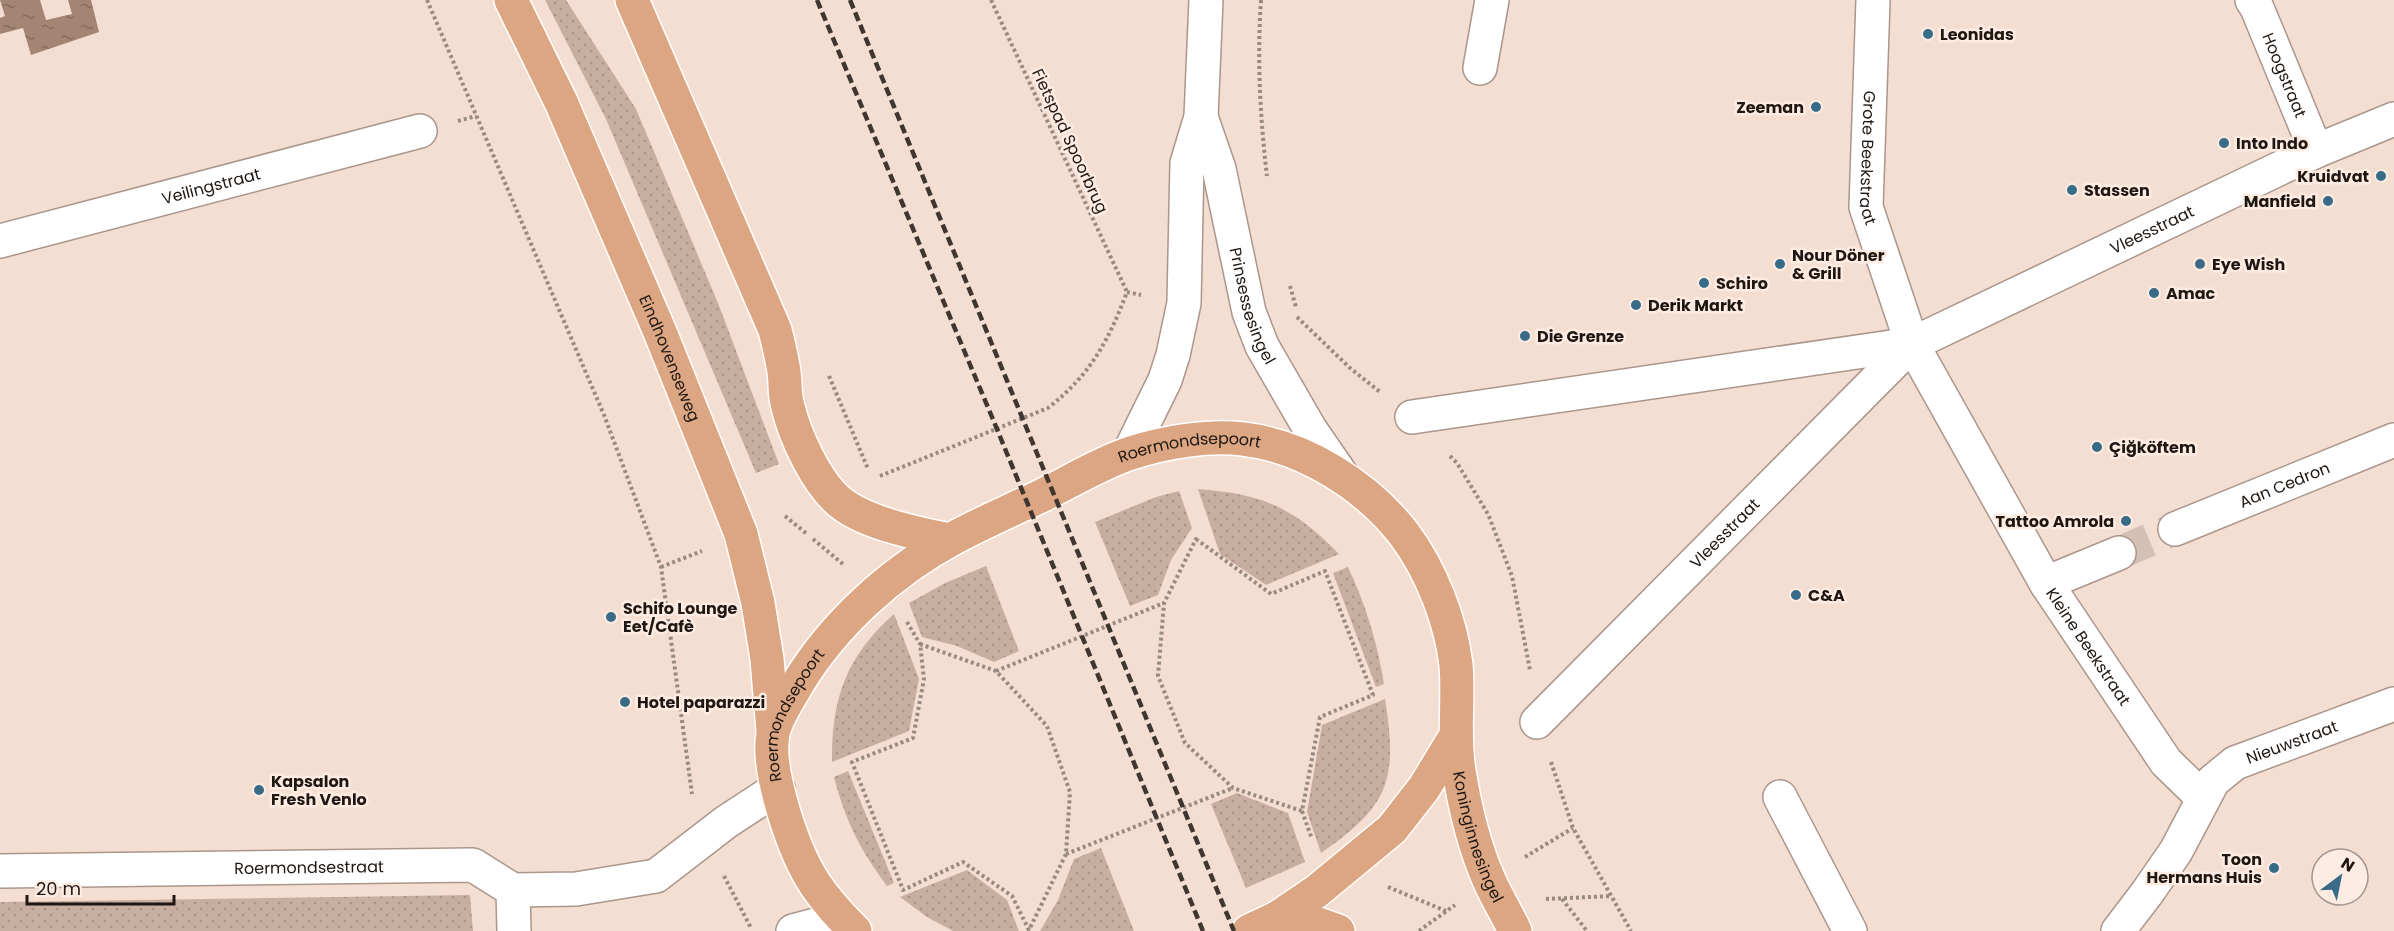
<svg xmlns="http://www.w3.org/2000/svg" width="2394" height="931" font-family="Poppins,sans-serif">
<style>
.green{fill:url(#green-dots)}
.water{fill:url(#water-ripples)}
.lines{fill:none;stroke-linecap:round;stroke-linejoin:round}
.minor-tunnel{stroke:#d4c0b5;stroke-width:33;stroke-dasharray:33 16;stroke-linecap:butt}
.minor-casing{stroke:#ab968b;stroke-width:36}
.major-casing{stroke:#fff;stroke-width:36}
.path{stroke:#998a81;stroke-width:4;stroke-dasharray:3 3;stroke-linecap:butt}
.minor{stroke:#fff;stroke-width:33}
.major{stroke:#dda683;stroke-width:33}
.rail{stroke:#403630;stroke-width:4.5;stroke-dasharray:9 4.5;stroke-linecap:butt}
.poi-dot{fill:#376b88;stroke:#feece3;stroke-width:2}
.labels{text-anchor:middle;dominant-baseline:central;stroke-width:5;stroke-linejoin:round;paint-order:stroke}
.poi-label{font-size:16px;font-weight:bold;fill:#1e1712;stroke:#feece3;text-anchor:start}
.street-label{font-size:16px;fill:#1e1712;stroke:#feece3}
</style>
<defs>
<pattern id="green-dots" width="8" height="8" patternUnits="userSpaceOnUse" patternTransform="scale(1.5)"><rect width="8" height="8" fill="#c8aea0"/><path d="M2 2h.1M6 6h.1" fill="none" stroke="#ab9589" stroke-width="1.8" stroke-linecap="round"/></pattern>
<pattern id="water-ripples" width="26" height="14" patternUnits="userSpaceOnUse" patternTransform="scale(1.5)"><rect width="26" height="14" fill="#a48573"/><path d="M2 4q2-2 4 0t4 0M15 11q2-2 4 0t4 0" fill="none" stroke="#856c5d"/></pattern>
</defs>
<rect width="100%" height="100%" fill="#f4ded2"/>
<g class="green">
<polygon points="545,0 566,0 636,109 718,303 779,464 756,473 606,119"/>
<path d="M1198 489C1263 494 1293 507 1339 554L1266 585 1220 554Z"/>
<polygon points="1179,491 1192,528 1171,560 1158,595 1130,606 1095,522 1156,497"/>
<polygon points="986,566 1019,651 994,662 957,646 922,637 909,603 945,583"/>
<path d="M1348 567C1366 605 1377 642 1384 684L1376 687 1333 573Z"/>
<path d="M894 614 919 679 909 731 832 762C831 700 846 656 894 614Z"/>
<path d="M1385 699C1398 780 1389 806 1321 853L1307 812 1322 725Z"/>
<path d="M848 771 894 883 887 886C860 850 845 820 834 777Z"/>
<polygon points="1237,793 1288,813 1305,862 1246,888 1211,804"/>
<polygon points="1101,848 1134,931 1040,931 1058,900 1074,859"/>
<polygon points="967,870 1007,900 1019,931 953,931 927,917 900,897"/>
<polygon points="470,895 473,931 0,931 0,902"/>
</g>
<polygon class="water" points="0,0 40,0 46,20 72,14 68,0 91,0 99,32 31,55 23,28 0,34 0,18 5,16"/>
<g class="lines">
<polyline class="minor-tunnel" points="2119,553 2175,529"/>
<g class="minor-casing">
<g id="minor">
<path id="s1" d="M1873 0 1866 207 1912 344 2046 583 2166 762 2203 798"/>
<path id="s2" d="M2252 0 2257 8 2316 151"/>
<polyline points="1480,68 1492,0"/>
<path id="s3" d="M1201 117 1219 169 1249 312 1262 346 1310 429 1343 477"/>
<path id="s4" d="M0 241 420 131"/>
<path id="s5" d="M1412 417 1912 344 2316 151 2394 119"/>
<polyline points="1129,453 1165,380 1173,355 1184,303 1187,163 1201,117 1206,0"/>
<path id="s6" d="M2175 529 2394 440"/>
<polyline points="2046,583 2119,553"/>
<path id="s7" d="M1537 722 1912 344"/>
<polyline points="1780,797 1850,931"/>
<path id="s8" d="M0 871 473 865 513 890 576 889 656 876 726 822 778 788"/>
<polyline points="513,890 514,931"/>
<polyline points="793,931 842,918"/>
<path id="s9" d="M2118 931 2147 893 2176 851 2213 781 2235 763 2394 704"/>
</g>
</g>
<g class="major-casing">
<g id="major">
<path id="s10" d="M511 0 561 102 660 332 741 534 758 603 767 659 773 730"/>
<path d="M632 0 775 330C778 342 781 354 783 366 786 378 784 391 787 403 794 434 817 487 845 506 871 524 918 534 950 540"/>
<polyline points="1277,918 1307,920 1338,931"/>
<path id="s11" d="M855 931C839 915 822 897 810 876 792 845 766 769 773 734 776 717 790 698 798 683 834 624 891 572 952 539 981 523 1012 510 1041 496 1070 482 1100 463 1131 453 1165 442 1207 435 1243 439 1304 446 1367 486 1404 534 1431 570 1451 621 1456 665 1459 700 1453 736 1459 771 1465 808 1474 846 1489 880 1497 898 1507 914 1515 931"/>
<polyline points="1249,931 1277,918 1317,891 1392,829 1424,788 1455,737"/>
</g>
</g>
<g class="path">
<polyline points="427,0 604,415 661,567 692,794"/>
<polyline points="991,0 1127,292"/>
<path d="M1261 0C1257 59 1260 117 1267 176"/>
<polyline points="458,121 476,116"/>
<polyline points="1290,286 1296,307"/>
<polyline points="1127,292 1141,295"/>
<polyline points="1297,317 1350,368 1380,392"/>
<polyline points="829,376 868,469"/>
<polyline points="1450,456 1457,463 1488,514 1512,576 1530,670"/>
<path d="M880 476 1048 408C1090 375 1108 342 1127 292"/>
<polyline points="785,516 807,534"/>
<polyline points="813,539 844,565"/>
<polygon points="1196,539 1271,594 1325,571 1373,695 1320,717 1302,811 1233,788 1185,743 1158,676 1164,603"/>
<polyline points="661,567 702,551"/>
<polyline points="907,622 920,644"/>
<polygon points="920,644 996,671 1047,726 1070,792 1066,854 1029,930 1012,896 963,862 903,890 852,762 913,738 924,679"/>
<polyline points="996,671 1164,603"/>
<polyline points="1551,762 1573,828 1631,931"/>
<polyline points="1302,811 1312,839"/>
<polyline points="1066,854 1233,788"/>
<polyline points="1525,857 1573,828"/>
<polyline points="724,876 751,928"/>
<polyline points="1388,887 1446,911"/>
<polyline points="1546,899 1612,896"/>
<polyline points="1562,899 1587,931"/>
<polyline points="1419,931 1455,905"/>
</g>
<use href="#minor" class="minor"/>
<use href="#major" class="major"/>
<g class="rail">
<polyline points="817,0 992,417 1203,931"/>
<polyline points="850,0 1234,931"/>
</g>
</g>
<g class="poi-dot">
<circle cx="1928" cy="34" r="6"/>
<circle cx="1816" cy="107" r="6"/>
<circle cx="2224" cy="143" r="6"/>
<circle cx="2381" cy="176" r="6"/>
<circle cx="2072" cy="190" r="6"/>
<circle cx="2328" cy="201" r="6"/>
<circle cx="1780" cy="264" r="6"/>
<circle cx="2200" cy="264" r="6"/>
<circle cx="1704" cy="283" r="6"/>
<circle cx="2154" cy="293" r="6"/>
<circle cx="1636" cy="305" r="6"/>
<circle cx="1525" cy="336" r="6"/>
<circle cx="2097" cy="447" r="6"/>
<circle cx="2126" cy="521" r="6"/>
<circle cx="1796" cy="595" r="6"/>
<circle cx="611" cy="617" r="6"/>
<circle cx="625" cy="702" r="6"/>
<circle cx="259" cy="790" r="6"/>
<circle cx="2274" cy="868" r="6"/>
</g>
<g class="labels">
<g class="poi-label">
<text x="1940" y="34">Leonidas</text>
<text x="1804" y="107" text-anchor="end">Zeeman</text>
<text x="2236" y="143">Into Indo</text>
<text x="2369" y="176" text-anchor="end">Kruidvat</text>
<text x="2084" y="190">Stassen</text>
<text x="2316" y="201" text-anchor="end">Manfield</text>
<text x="1792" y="255">Nour Döner<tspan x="1792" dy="18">&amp; Grill</tspan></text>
<text x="2212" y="264">Eye Wish</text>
<text x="1716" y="283">Schiro</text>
<text x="2166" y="293">Amac</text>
<text x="1648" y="305">Derik Markt</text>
<text x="1537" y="336">Die Grenze</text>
<text x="2109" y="447">Çiğköftem</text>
<text x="2114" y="521" text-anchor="end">Tattoo Amrola</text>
<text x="1808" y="595">C&amp;A</text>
<text x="623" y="608">Schifo Lounge<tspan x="623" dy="18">Eet/Cafè</tspan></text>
<text x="637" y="702">Hotel paparazzi</text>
<text x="271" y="781">Kapsalon<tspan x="271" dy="18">Fresh Venlo</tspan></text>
<text x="2262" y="859" text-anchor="end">Toon<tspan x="2262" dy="18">Hermans Huis</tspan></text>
</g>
<g class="street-label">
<text stroke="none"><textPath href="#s2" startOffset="82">Hoogstraat</textPath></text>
<text transform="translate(1070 141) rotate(65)">Fietspad Spoorbrug</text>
<text stroke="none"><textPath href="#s1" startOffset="158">Grote Beekstraat</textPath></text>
<text stroke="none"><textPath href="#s4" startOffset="218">Veilingstraat</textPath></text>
<text stroke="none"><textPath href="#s5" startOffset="771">Vleesstraat</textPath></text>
<text stroke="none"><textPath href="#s3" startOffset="196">Prinsessesingel</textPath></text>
<text stroke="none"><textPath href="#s10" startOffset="392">Eindhovenseweg</textPath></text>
<text stroke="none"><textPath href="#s11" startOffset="748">Roermondsepoort</textPath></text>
<text stroke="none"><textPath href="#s6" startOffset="118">Aan Cedron</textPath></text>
<text stroke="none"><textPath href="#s7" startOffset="266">Vleesstraat</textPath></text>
<text stroke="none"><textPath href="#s1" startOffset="702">Kleine Beekstraat</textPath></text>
<text stroke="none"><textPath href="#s11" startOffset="244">Roermondsepoort</textPath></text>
<text stroke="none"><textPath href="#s9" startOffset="267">Nieuwstraat</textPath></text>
<text stroke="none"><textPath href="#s11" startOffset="1311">Koninginnesingel</textPath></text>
<text stroke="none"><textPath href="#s8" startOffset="309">Roermondsestraat</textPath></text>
</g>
</g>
<g transform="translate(2340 877) rotate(32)"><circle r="28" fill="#feece3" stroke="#a4978f" stroke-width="1.5"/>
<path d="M0-4.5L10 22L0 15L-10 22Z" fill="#376b88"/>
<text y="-9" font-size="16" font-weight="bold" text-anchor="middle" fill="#1e1712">N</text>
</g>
<path d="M27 895v9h147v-9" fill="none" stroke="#1e1712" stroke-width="3"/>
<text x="36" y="895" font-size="18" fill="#1e1712" stroke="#feece3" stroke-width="4.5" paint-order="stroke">20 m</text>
</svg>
